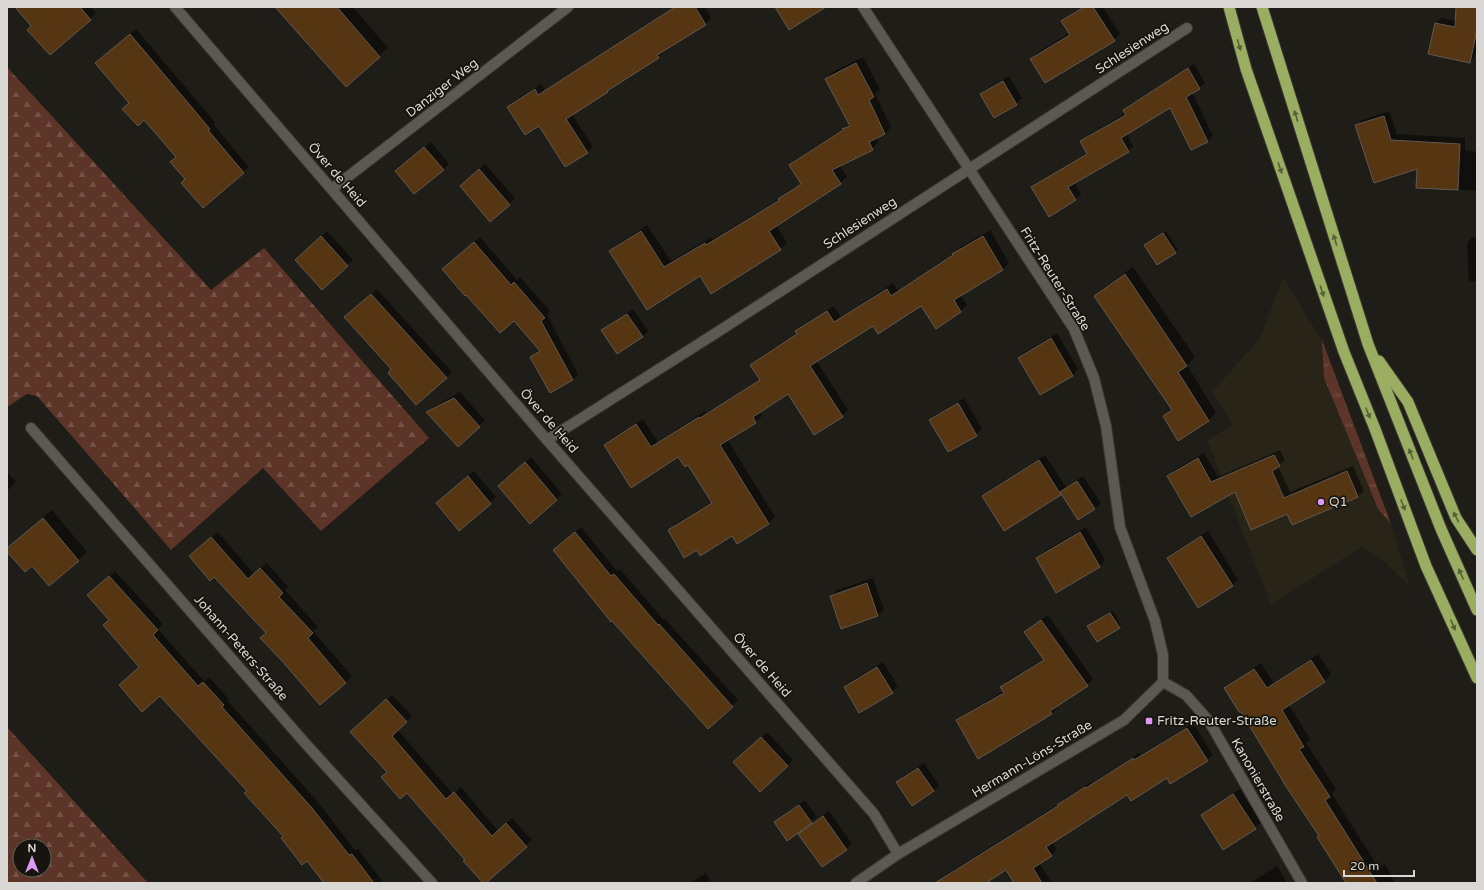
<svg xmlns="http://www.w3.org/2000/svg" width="1484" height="890" font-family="'Varela Round',sans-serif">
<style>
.built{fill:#282418}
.grass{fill:url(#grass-tufts)}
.forest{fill:url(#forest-firs);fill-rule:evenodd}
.shadow{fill:#0007}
.building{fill:#563612;stroke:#5e5853}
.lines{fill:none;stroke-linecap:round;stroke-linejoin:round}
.minor-casing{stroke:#3b3936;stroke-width:12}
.trunk-casing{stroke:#3b3936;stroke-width:13}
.minor{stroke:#5c5952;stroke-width:10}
.trunk{stroke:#9bad61;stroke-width:11}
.oneway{fill:#586038}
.poi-dot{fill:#dd99f3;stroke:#15140e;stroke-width:1.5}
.labels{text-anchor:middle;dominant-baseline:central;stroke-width:3.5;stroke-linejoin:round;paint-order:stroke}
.street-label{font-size:13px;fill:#d9d8d4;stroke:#15140e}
.poi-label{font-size:13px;fill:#d9d8d4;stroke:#15140e;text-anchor:start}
</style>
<defs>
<pattern id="grass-tufts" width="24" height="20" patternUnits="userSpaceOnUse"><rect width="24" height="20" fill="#5d3528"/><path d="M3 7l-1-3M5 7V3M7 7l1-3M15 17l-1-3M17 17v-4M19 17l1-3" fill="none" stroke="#745246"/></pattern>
<pattern id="forest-firs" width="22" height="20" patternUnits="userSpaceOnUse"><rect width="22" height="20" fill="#5d3528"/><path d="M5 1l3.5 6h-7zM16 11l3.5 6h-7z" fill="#745246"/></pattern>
</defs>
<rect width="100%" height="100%" fill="#1f1d17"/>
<polygon class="built" points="1283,278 1322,340 1324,378 1378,509 1391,524 1410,587 1382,559 1361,547 1271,605 1207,440 1233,425 1212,392 1260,338"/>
<polygon class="grass" points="1322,340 1391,524 1378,509 1324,378"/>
<g class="forest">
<polygon points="7,67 211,290 264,248 429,438 321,531 263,468 171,550 37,396 27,394 7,407"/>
<path d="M7 727 148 883H7ZM20 846H44V870H20Z"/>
</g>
<g class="shadow">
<polygon points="16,7 90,7 96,13 90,19 33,26"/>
<polygon points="276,7 353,7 388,48 346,86"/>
<polygon points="674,7 705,7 711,18 706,24 663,50 664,52 658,57 572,114 593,147 587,152 508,107 514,101 541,84 545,90"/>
<polygon points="1082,7 1103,7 1120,34 1114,40 1031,59 1037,53 1070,33 1062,22 1068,16"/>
<polygon points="1457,7 1477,7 1477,48 1475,56 1470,62 1436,23 1441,18 1457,21"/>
<polygon points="136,29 215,122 213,124 249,167 243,172 186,179 177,157 130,103 102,58"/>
<polygon points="863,57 880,89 875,94 891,127 885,134 876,137 879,142 872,149 839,165 847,177 840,183 776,225 787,243 780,249 700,274 647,309 610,251 617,245 647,225 671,261 712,237 713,239 780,199 786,192 802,182 791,165 797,159 850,124 826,79 833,72"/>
<polygon points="1194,64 1205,83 1199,88 1192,92 1213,136 1208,141 1191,149 1170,106 1126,133 1133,146 1128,151 1074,182 1081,194 1076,199 1049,215 1033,187 1038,182 1088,152 1081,141 1087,136 1126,113 1124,110 1129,105"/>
<polygon points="1009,76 1022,98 1016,104 994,117 981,94 987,89"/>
<polygon points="1389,111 1397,134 1465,138 1465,150 1477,152 1477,191 1417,187 1418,168 1356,126 1362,120"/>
<polygon points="431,142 449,164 443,170 396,171"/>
<polygon points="485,164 515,198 509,204 467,180"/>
<polygon points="990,230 1009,263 1003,269 960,294 967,305 961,311 936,327 921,305 873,324 816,360 848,410 842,416 788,392 759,412 762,416 756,422 727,439 775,517 769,523 737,542 733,535 697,549 669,530 675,524 712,502 689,463 679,456 605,445 611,439 643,419 658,442 705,411 706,413 761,379 751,365 758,359 797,333 797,331 803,325 834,306 841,317 893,283 898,291 955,253 959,248"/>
<polygon points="327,231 353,260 347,265 302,254"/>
<polygon points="1166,231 1178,250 1175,252 1145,245"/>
<polygon points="480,237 517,280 520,277 550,311 547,315 578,374 573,380 531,357 540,349 514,320 449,263"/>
<polygon points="1472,237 1477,237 1477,281 1469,282 1467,243"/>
<polygon points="1133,267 1195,357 1187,365 1216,413 1208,421 1164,416 1172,408 1095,296 1103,288"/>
<polygon points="377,289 452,372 446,377 392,369 352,312"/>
<polygon points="633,309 648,331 642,337 603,330 608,325"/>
<polygon points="1057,333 1078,369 1073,375 1041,394 1019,358 1025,352"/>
<polygon points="460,392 485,420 458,445 428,412 433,407"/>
<polygon points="964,398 982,429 976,435 931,420 936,415"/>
<polygon points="1280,450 1285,460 1278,466 1290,492 1353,466 1364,491 1358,496 1292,524 1287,513 1235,491 1168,476 1174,470 1204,453 1218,477"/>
<polygon points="1045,455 1066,487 1083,476 1101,503 1095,509 1078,519 1062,493 1004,530 983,496 989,491"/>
<polygon points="531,457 562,494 530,522 499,486"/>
<polygon points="474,471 496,497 459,529 443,498"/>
<polygon points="7,472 16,482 7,491"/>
<polygon points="52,510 87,552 78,560 7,550 15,541"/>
<polygon points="581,527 617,571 620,569 664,620 665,619 738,700 708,728 554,550"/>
<polygon points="1086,527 1105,560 1100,566 1056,591 1037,558 1043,552"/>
<polygon points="1208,531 1238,580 1232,585 1168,558 1174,552"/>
<polygon points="218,532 254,574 267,563 288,587 285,590 318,627 313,631 352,676 320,704 268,633 214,575 196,550"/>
<polygon points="115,571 163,624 158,629 204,681 209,677 229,699 227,700 318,802 355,850 358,849 384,883 325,883 307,860 284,836 248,791 141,667 110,620 94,590"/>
<polygon points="873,578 884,610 878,615 842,627 831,596 837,590"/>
<polygon points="1113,611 1121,625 1119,628 1091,624"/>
<polygon points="1048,615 1093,679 1087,685 1056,706 1057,708 1051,714 957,720 963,715 1004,691 1001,687 1007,681 1044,659 1025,632 1031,626"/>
<polygon points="1318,654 1331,674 1325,681 1289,705 1310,739 1306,743 1336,789 1332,794 1378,867 1385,864 1395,883 1346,883 1320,836 1241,710 1225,688 1232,682 1261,663 1274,683"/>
<polygon points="883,662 898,686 892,692 845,687 851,681"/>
<polygon points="392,695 412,716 397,729 453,794 461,787 498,831 512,818 532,840 485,883 407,791 388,772 357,726"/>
<polygon points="1193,723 1213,755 1207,760 1128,794 1052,842 1057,849 1052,855 1039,863 1052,883 1015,883 1006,869 984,883 951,883 946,876 952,871 1059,804 1064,799 1091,782 1092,783 1139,753 1140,755"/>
<polygon points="767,732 793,760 787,766 741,756"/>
<polygon points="924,763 939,785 933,791 897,782 903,776"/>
<polygon points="1240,789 1261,822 1255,828 1202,815 1208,810"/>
<polygon points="805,800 817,817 812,821 813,822 829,811 852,844 846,849 799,834 804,829 803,828 775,822 781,817"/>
<polygon points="1277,866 1287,883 1250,883"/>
<polygon points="706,873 712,883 690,883"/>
</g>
<g class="building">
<polygon points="15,7 80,7 91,20 50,55 27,30 31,26"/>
<polygon points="275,7 337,7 380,57 346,87"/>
<polygon points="675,7 695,7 706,25 657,55 659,58 607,91 608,92 566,119 588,153 565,167 539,126 525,135 507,107 535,89 538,95"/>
<polygon points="775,7 826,7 789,30"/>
<polygon points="1084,7 1093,7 1115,41 1045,83 1030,59 1070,35 1061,21"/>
<polygon points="1456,7 1477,7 1477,30 1470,63 1428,54 1435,23 1455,27"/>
<polygon points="130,34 210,129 208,130 244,173 203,208 181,183 185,179 170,162 176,157 144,120 138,126 122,109 129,103 95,63"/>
<polygon points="856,63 874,97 869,100 885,134 869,142 873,150 832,170 841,184 769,231 781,250 711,294 700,276 647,310 609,251 641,231 664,267 705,243 706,245 780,200 778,199 801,184 789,165 843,130 842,129 850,126 825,79"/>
<polygon points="1188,68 1200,89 1186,97 1208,142 1191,150 1170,108 1121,138 1129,152 1068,187 1076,200 1049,217 1031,187 1087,154 1080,141 1126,115 1123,110"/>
<polygon points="1003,81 1017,105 994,118 980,94"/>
<polygon points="1384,116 1391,140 1460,144 1458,190 1416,188 1417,169 1374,183 1355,125"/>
<polygon points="424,147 444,170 414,194 395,171"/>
<polygon points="479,169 510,205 490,222 460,186"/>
<polygon points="1163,233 1176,253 1157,265 1144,245"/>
<polygon points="321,236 348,266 322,290 295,260"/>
<polygon points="983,236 1003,270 954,300 961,312 936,329 921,306 878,334 873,326 810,366 843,417 814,435 788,394 753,417 756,423 720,445 769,524 737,544 732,536 700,556 697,550 684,558 668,530 712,503 688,465 685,467 678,457 631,488 604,445 636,424 651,447 699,417 700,418 760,380 750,365 797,334 795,331 827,311 834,322 887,289 891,296 953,255 952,254"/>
<polygon points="474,242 511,285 514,282 545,318 541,321 573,380 550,393 530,357 540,351 514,321 500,333 466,295 465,296 442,269"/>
<polygon points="1125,274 1187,366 1178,372 1209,421 1178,441 1163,416 1172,410 1094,296"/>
<polygon points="371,294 447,378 416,405 388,373 391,369 344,317"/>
<polygon points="627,314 643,337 617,354 601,330"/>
<polygon points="1051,338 1073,376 1040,395 1018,358"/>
<polygon points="454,398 480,427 458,447 426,412"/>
<polygon points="958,403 977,436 948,452 929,420"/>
<polygon points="1274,455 1280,466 1272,471 1284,498 1347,471 1358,497 1292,525 1287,514 1251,530 1235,492 1191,517 1167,476 1198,458 1211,482"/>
<polygon points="1039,460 1061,495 1004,531 982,496"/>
<polygon points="525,462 557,500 530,524 498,486"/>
<polygon points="468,476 491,504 459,531 436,503"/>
<polygon points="1077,481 1095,509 1078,520 1060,492"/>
<polygon points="43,518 79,561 49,586 32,566 25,572 7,552 7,548"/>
<polygon points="575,532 611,576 614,574 658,625 659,624 733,707 708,729 612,621 611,622 553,550"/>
<polygon points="1080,532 1100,567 1056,593 1036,558"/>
<polygon points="1201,536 1233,586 1198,608 1167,558"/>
<polygon points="211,537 248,579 260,568 283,593 279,597 313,633 308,638 346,683 320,705 282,661 260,638 266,633 214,577 210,581 189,556"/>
<polygon points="109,576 158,630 153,635 198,686 203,682 224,705 222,707 312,808 349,855 352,854 374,883 324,883 307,861 302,865 281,838 283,836 244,793 247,791 160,696 142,712 119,685 139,667 103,625 109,620 87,595"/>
<polygon points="867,583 878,616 841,629 830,596"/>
<polygon points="1110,613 1120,628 1097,642 1087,626"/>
<polygon points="1041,620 1088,686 1050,711 1052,714 978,759 956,720 1004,693 1000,687 1044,660 1024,632"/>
<polygon points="1311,660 1325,682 1282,710 1304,747 1299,749 1330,797 1325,800 1377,883 1346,883 1317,837 1319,836 1287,788 1241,712 1239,712 1224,688 1254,669 1267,688"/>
<polygon points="877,667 893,693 859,713 844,687"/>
<polygon points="386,699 407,722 392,736 446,799 454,792 492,836 506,823 527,847 486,883 483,883 463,861 465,860 407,793 400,799 381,777 387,772 350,732"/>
<polygon points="1187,728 1208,761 1170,784 1167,778 1131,801 1127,795 1046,847 1052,856 1033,868 1042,883 1014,883 1006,870 986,883 935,883 1058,806 1057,805 1085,787 1086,788 1133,758 1134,760"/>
<polygon points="761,737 788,766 760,792 733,762"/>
<polygon points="918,768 934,791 912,806 896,782"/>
<polygon points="1233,794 1256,829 1223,850 1201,815"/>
<polygon points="799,805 812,823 787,841 774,822"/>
<polygon points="823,816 847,850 822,867 798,834"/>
</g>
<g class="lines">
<g class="minor-casing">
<g id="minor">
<polyline points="175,7 547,440 874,814 898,854"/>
<polyline points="332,189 568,7"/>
<polyline points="31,428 305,743 432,883"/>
<polyline points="547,440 716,333 1187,28"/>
<polyline points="1163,682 1186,695 1209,721 1302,883"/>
<polyline points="856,883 898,854 1124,720 1163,682 1163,655 1155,621 1120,527 1106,426 1094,378 1074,329 863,7"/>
</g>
</g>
<g class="trunk-casing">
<g id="trunk">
<polyline points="1229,7 1246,69 1344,352 1375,429 1426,566 1477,678"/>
<polyline points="1262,7 1368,344 1441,529 1477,610"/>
<polyline points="1379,361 1408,402 1456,518 1477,550"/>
</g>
</g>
<use href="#minor" class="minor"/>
<use href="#trunk" class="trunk"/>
</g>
<defs><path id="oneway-solid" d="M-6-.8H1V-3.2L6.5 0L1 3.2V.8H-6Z"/></defs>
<g class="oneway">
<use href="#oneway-solid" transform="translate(1239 45) rotate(74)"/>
<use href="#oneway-solid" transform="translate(1296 116) rotate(-108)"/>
<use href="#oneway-solid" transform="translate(1280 168) rotate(71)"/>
<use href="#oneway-solid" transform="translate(1335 240) rotate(-108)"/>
<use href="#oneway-solid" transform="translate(1322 291) rotate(71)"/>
<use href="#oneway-solid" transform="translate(1368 413) rotate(68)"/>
<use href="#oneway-solid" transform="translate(1411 454) rotate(-112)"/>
<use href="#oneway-solid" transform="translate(1403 505) rotate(69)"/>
<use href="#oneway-solid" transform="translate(1456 517) rotate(-117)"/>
<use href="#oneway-solid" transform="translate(1461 574) rotate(-114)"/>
<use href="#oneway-solid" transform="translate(1453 625) rotate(66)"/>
</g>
<g class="poi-dot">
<circle cx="1321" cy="502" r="4"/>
<rect x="1145" y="717" width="8" height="8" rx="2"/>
</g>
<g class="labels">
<g class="street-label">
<text transform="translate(1132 48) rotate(-33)">Schlesienweg</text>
<text transform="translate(442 88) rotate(-38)">Danziger Weg</text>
<text transform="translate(337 175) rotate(49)">Över de Heid</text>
<text transform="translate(860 223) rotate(-33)">Schlesienweg</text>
<text transform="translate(1055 279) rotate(58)">Fritz-Reuter-Straße</text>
<text transform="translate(549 421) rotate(49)">Över de Heid</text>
<text transform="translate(241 648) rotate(49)">Johann-Peters-Straße</text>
<text transform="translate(762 665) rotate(49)">Över de Heid</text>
<text transform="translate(1032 759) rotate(-31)">Hermann-Löns-Straße</text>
<text transform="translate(1258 780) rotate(60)">Kanonierstraße</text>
</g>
<g class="poi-label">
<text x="1329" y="502">Q1</text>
<text x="1157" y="721">Fritz-Reuter-Straße</text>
</g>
</g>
<rect width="1484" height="890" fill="none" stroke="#d9d8d4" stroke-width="16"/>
<g transform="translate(32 858)"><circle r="19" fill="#15140e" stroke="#63625d"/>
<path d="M0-3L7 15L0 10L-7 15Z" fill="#dd99f3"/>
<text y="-6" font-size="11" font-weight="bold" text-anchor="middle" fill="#d9d8d4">N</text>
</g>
<path d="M1344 870v6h70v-6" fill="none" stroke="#d9d8d4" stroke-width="2"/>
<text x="1350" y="870" font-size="12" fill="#d9d8d4" stroke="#15140e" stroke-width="3" paint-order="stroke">20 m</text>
</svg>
